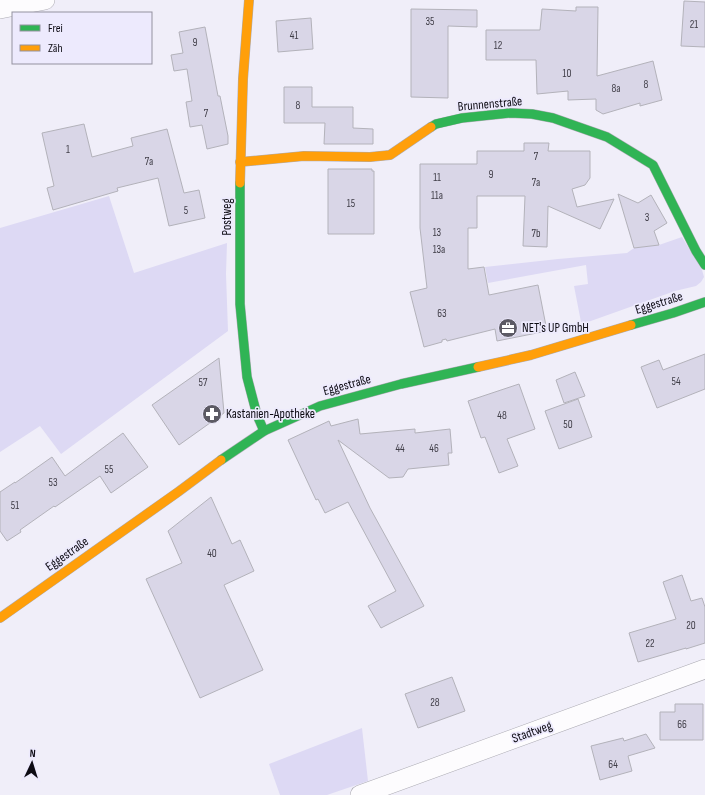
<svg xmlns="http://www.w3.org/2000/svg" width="705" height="795" font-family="'Sofia Sans Condensed',sans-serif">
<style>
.green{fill:#ddd9f4}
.building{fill:#d9d6e7;stroke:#b3b2ba}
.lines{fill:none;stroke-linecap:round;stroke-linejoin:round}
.street-casing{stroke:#acabb3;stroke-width:20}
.fast-casing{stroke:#acabb3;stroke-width:10}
.slow-casing{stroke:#acabb3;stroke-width:10}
.street{stroke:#fdfcfe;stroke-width:19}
.fast{stroke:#30b455;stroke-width:9}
.slow{stroke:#ff9f0a;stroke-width:9}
.labels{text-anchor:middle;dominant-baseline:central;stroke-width:3.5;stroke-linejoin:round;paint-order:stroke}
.number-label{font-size:11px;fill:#403e48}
.street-label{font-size:13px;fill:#0d0b13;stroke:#edeafd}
.poi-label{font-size:13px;fill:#0d0b13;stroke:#edeafd;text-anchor:start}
</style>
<rect width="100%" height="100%" fill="#f0eef9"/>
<g class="green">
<polygon points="109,196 134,273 227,243 226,274 228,331 61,454 40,426 0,452 0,228"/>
<polygon points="682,237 702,270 704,277 701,282 696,286 675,291 588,322 581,322 574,286 588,284 586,265 488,283 485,267 558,259 627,253 634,248 659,245"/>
<polygon points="362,728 368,781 327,795 280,795 269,764"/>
</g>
<g class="building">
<polygon points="684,1 705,2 705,47 681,46"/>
<polygon points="576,7 598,7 597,76 653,61 662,100 640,106 640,103 603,114 596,110 596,99 568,100 568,91 537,94 536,60 486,60 486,30 540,30 542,9 576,11"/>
<polygon points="411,9 477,10 477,27 448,26 448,98 411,97"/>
<polygon points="311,18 313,49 278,52 276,21"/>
<polygon points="205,27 218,96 220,96 228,136 228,144 207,149 202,125 190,127 186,102 192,101 187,69 174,71 171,55 183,53 179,32"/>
<polygon points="284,87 312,87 312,107 353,107 353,128 373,129 373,144 324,144 325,123 284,123"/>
<polygon points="84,124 92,157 133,146 131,138 167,129 184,193 199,190 205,218 169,226 158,178 117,188 118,191 53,210 47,188 54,186 42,133"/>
<polygon points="524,143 549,143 548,151 590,151 590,178 585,185 572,189 577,207 614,199 600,229 548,206 547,247 523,246 525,196 477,196 477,228 468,228 468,269 484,267 489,295 538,285 547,331 497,341 495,329 447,341 446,339 442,340 442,342 424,347 410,292 427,288 420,228 420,164 477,164 477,151 524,151"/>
<polygon points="328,169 372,169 372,171 374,171 374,234 328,234"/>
<polygon points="618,194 638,203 651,195 667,223 654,231 659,245 634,248"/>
<polygon points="705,354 705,389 657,408 641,367 659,360 663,370"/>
<polygon points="219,358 224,413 179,445 152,405"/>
<polygon points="575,372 585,396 564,403 556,380"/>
<polygon points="519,384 535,429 507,439 518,466 499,473 485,437 481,438 468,401"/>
<polygon points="578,399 592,437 559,449 545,411"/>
<polygon points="358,419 360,434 415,429 415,433 450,429 452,453 448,453 449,465 408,469 403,477 389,478 338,440 370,508 424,606 381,628 368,606 396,591 348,502 325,513 318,499 316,500 288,440 329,421 331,426"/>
<polygon points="123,433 148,467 111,493 100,476 55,507 54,506 20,530 21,532 7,541 0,531 0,492 15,482 15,483 52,457 65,476"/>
<polygon points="211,497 232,544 240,540 254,571 224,585 263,670 200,698 146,579 182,563 168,531"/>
<polygon points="682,575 691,601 702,598 705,607 705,643 686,649 686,648 638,662 629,633 676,619 663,582"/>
<polygon points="452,677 465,711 418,728 405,694"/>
<polygon points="675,704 703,704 703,740 660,740 660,712 675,712"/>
<polygon points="646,734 655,748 628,756 632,771 600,780 591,746 623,738 624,741"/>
</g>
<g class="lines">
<g class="street-casing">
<g id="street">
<polyline points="0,9 45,0"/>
<polyline points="360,795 705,669"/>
</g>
</g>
<g class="fast-casing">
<g id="fast">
<polyline points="431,127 436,124 462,118 510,113 532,114 553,118 607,137 653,165 696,251 705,265"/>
<polyline points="240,183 240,304 247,377 257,415 264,431"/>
<polyline points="631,325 673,313 705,302"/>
<polyline points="221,460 264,431 320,406 401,384 478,367"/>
</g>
</g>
<g class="slow-casing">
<g id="slow">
<polyline points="240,162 304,156 370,157 390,155 431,127"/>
<polyline points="240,183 243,79 249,0"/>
<polyline points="478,367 531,355 631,325"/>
<polyline points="0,618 178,492 221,460"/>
</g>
</g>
<use href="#street" class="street"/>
<use href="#fast" class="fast"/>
<use href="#slow" class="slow"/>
</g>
<defs>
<g id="office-disc" transform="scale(1)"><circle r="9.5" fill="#5c5a64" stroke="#edeafd"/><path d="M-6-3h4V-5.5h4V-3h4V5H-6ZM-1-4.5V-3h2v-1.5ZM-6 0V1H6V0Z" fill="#fff"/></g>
<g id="pharmacy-disc" transform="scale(1)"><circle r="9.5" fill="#5c5a64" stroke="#edeafd"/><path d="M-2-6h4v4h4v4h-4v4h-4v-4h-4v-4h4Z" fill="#fff"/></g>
</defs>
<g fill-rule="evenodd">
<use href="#office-disc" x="508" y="328"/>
<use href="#pharmacy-disc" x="212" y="414"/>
</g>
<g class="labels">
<g class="number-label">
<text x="430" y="21">35</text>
<text x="694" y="24">21</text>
<text x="294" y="35">41</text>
<text x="195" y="42">9</text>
<text x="498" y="45">12</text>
<text x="567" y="73">10</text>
<text x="646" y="84">8</text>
<text x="616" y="88">8a</text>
<text x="298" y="105">8</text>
<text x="206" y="113">7</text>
<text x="68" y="149">1</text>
<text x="536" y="156">7</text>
<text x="149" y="161">7a</text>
<text x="491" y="174">9</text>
<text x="437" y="177">11</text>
<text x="536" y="182">7a</text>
<text x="437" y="195">11a</text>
<text x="351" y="203">15</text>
<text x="186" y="210">5</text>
<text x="647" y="217">3</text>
<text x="437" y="232">13</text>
<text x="536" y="233">7b</text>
<text x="439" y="249">13a</text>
<text x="442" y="313">63</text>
<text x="676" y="381">54</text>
<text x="203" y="382">57</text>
<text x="502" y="415">48</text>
<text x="568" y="424">50</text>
<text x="400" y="448">44</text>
<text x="434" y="448">46</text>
<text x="109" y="469">55</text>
<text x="53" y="482">53</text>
<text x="15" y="505">51</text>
<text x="212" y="553">40</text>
<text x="691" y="625">20</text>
<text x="650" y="643">22</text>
<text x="435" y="702">28</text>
<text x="682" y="724">66</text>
<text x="613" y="764">64</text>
</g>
<g class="street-label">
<text transform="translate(490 104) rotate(-5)">Brunnenstraße</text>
<text transform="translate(227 217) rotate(-90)">Postweg</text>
<text transform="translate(659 303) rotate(-17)">Eggestraße</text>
<text transform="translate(347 385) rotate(-15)">Eggestraße</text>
<text transform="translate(67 554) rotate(-35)">Eggestraße</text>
<text transform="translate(532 732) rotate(-20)">Stadtweg</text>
</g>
<g class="poi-label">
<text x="522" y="328">NET's UP GmbH</text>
<text x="226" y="414">Kastanien-Apotheke</text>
</g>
</g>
<rect x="12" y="12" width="140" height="52" fill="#edeafd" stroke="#93919f"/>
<rect x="20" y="25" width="20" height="6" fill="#30b455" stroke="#93919f"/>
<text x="48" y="32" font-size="12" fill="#0d0b13">Frei</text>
<rect x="20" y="45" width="20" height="6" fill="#ff9f0a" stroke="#93919f"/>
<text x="48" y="52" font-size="12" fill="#0d0b13">Zäh</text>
<g transform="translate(32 763) rotate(4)" stroke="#edeafd" stroke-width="3" paint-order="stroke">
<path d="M0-3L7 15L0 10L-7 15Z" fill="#0d0b13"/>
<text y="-6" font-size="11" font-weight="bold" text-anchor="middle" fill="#0d0b13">N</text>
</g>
</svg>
